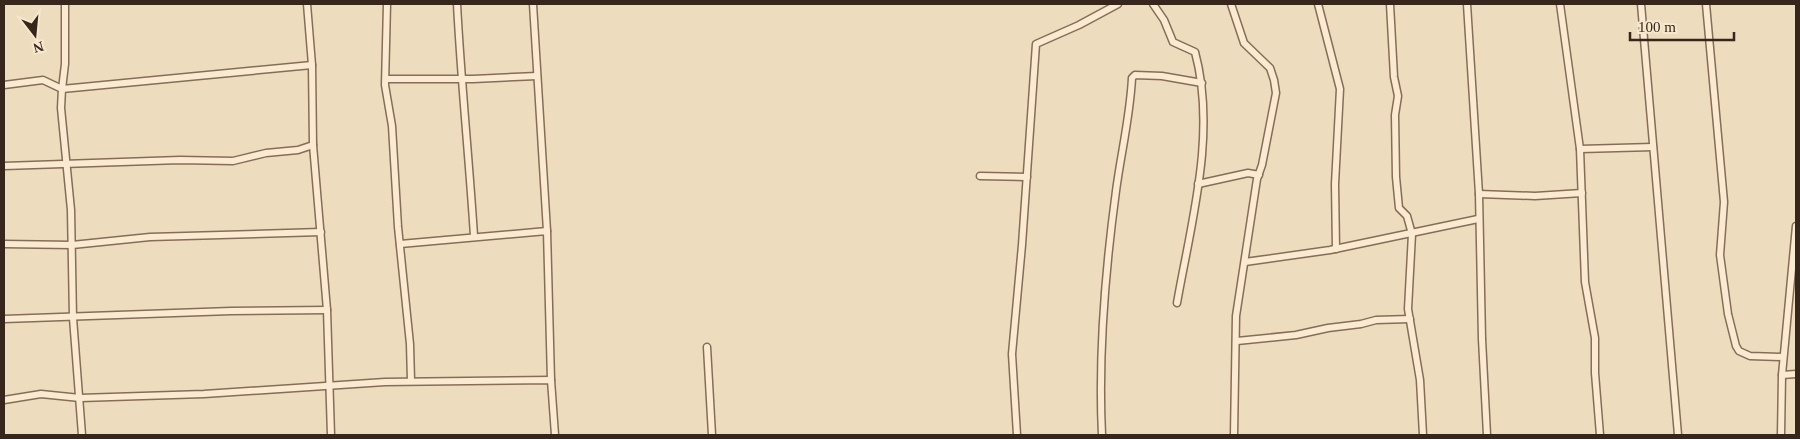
<svg xmlns="http://www.w3.org/2000/svg" width="1800" height="439" font-family="Georgia,serif">
<style>
.lines{fill:none;stroke-linecap:round;stroke-linejoin:round}
.minor-casing{stroke:#876d56;stroke-width:9}
.minor{stroke:#f9ead1;stroke-width:6}
</style>
<rect width="100%" height="100%" fill="#eedcbe"/>
<g class="lines">
<g class="minor-casing">
<g id="minor">
<polyline points="65,4 65,64 62,89 312,65"/>
<polyline points="307,4 312,65 313,145 327,310 331,435"/>
<polyline points="387,4 385,85 392,126 398,227 410,344 411,381"/>
<path d="M457 4C461 81 469 158 474 236"/>
<polyline points="533,4 547,231"/>
<path d="M1153 4 1164 20 1173 42 1195 52C1217 133 1191 223 1177 303"/>
<polyline points="1231,4 1244,43 1270,68 1274,80 1276,93 1262,165 1257,179 1236,316 1234,435"/>
<polyline points="1318,4 1340,89 1335,184 1336,249"/>
<polyline points="1390,4 1394,77 1398,96 1395,115 1396,177 1399,208 1407,216 1412,234 1408,309 1420,380 1423,435"/>
<polyline points="1467,4 1479,194 1482,339 1487,435"/>
<polyline points="1560,4 1580,149 1585,282 1595,338 1595,373 1600,435"/>
<polyline points="1641,4 1678,435"/>
<polyline points="1706,4 1724,202 1720,255 1728,314 1736,346 1739,351 1750,356 1783,357"/>
<polyline points="386,79 473,79 537,76"/>
<polyline points="4,85 43,80 62,89 61,108 71,210 73,318 82,435"/>
<polyline points="1580,149 1653,147"/>
<polyline points="4,166 180,160 233,161 266,153 298,150 313,145"/>
<polyline points="980,176 1027,177"/>
<polyline points="1198,184 1248,173 1259,175"/>
<polyline points="1479,194 1535,196 1582,193"/>
<polyline points="4,244 72,245 150,237 321,232"/>
<polyline points="400,244 547,231 551,380"/>
<polyline points="1245,262 1330,250 1478,219"/>
<polyline points="4,319 231,311 327,310"/>
<polyline points="1237,341 1296,335 1328,328 1361,324 1376,320 1410,319"/>
<polyline points="707,347 712,435"/>
<polyline points="1782,375 1796,374"/>
<polyline points="4,400 41,394 80,398 204,394 385,382 551,380 555,435"/>
<polyline points="1017,435 1012,354 1022,245 1036,44 1079,25 1118,4"/>
<path d="M1102 435C1098 354 1105 272 1116 191 1121 153 1130 117 1132 78L1135 75 1162 76 1202 83"/>
<polyline points="1781,435 1782,375 1796,226"/>
</g>
</g>
<use href="#minor" class="minor"/>
</g>
<rect width="1800" height="439" fill="none" stroke="#36261b" stroke-width="10"/>
<g transform="translate(35 35) rotate(164)" stroke="#f6e7cd" stroke-width="4" paint-order="stroke">
<path d="M0-4L9 19L0 12L-9 19Z" fill="#36261b"/>
<text y="-8" font-size="14" font-weight="bold" text-anchor="middle" fill="#36261b">N</text>
</g>
<path d="M1630 32v8h104v-8" fill="none" stroke="#36261b" stroke-width="2.5"/>
<text x="1638" y="32" font-size="15" fill="#36261b" stroke="#f6e7cd" stroke-width="4" paint-order="stroke">100 m</text>
</svg>
